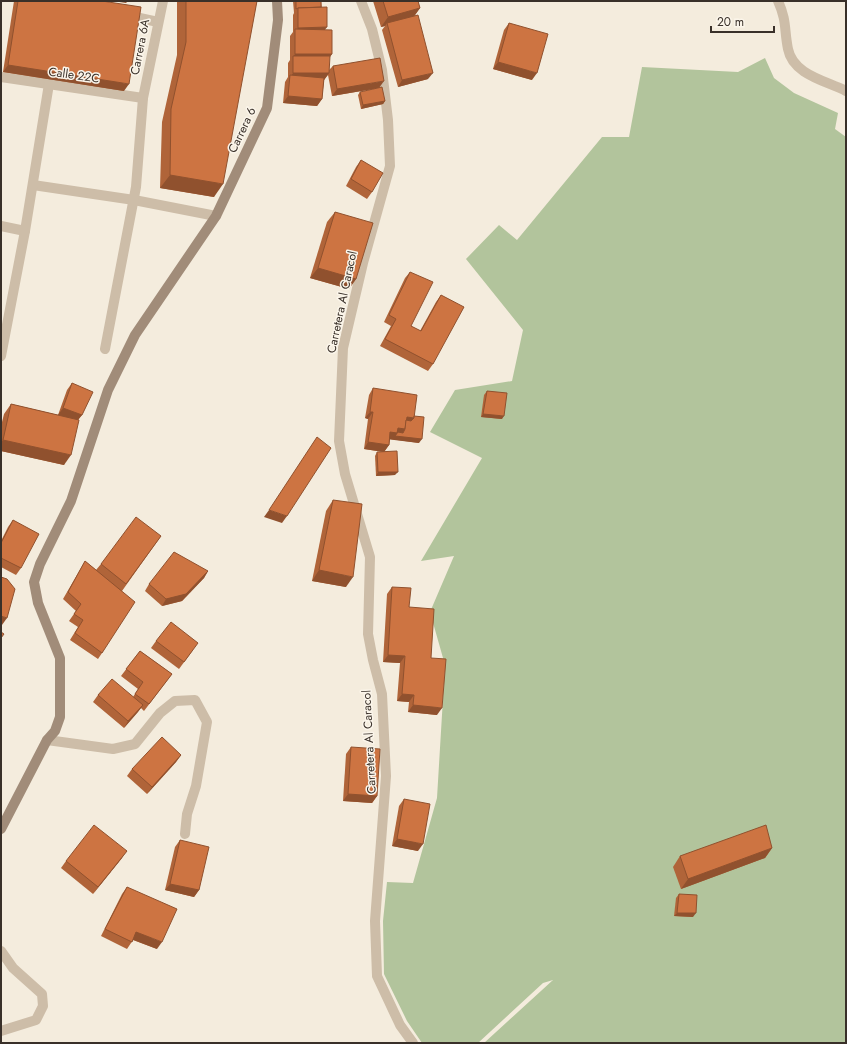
<svg xmlns="http://www.w3.org/2000/svg" width="847" height="1044" font-family="Jost,sans-serif">
<style>
.green{fill:#b2c49c}
.lines{fill:none;stroke-linecap:round;stroke-linejoin:round}
.lane{stroke:#cdbda8;stroke-width:10}
.street{stroke:#cdbda8;stroke-width:10}
.secondary{stroke:#a18c79;stroke-width:10}
.wall{fill:#b06439}
.shaded-wall{fill:#90512e}
.building{fill:#cd7442;stroke:#90512e}
.labels{text-anchor:middle;dominant-baseline:central;stroke-width:3;stroke-linejoin:round;paint-order:stroke}
.street-label{font-size:12px;fill:#393029;stroke:#fbf5ea}
</style>
<rect width="100%" height="100%" fill="#f4ecdd"/>
<polygon class="green" points="765,58 774,78 794,93 838,113 835,129 846,137 846,1043 484,1043 553,980 543,983 478,1043 422,1043 407,1021 384,974 383,921 387,882 413,883 437,798 445,665 430,612 454,556 421,561 482,458 430,432 455,390 512,381 523,330 466,259 499,225 517,240 602,137 629,137 642,67 738,72"/>
<g class="lines">
<g class="lane">
<polyline points="126,15 158,22"/>
<polyline points="1,77 143,98"/>
<polyline points="33,185 134,200 216,216"/>
<polyline points="1,226 25,231"/>
<polyline points="1,356 25,231 49,84"/>
</g>
<g class="street">
<polyline points="361,1 372,29 382,70 388,120 390,166 363,263 343,348 339,441 345,474 370,557 368,634 373,660 382,694 386,776 375,921 377,976 400,1025 413,1043"/>
<path d="M778 1C787 21 784 29 788 49 793 75 827 81 846 91"/>
<polyline points="105,349 136,187 143,98 163,1"/>
<polyline points="47,740 113,749 135,744 160,713 175,701 195,700 207,722 196,786 187,814 185,834"/>
<polyline points="1,951 13,968 42,994 43,1006 36,1020 1,1031"/>
</g>
<polyline class="secondary" points="1,829 47,740 55,731 60,717 60,658 38,603 34,582 40,564 71,501 108,390 135,335 216,216 267,108 278,20 277,1"/>
</g>
<g class="wall">
<polygon points="14,1 102,1 124,91 3,72"/>
<polygon points="177,1 257,1 214,197 160,188 162,122 177,55"/>
<polygon points="293,1 321,1 325,30 332,54 329,58 329,70 333,66 379,88 332,96 328,75 324,80 322,99 317,106 283,103 285,82 288,77 288,63 290,60 290,36 293,32 293,15 294,13"/>
<polygon points="373,1 418,1 420,8 414,16 428,79 398,87 382,30 385,26 381,27"/>
<polygon points="509,23 532,80 493,69 504,30"/>
<polygon points="360,92 385,101 383,104 361,109 358,95"/>
<polygon points="361,160 372,192 367,199 346,186 356,167"/>
<polygon points="335,212 356,279 349,289 310,278 327,222"/>
<polygon points="410,272 411,326 420,331 436,302 441,295 433,364 428,371 380,346 391,326 384,322 405,278"/>
<polygon points="72,383 82,415 78,420 64,465 1,451 1,426 4,414 11,404 58,415 67,390"/>
<polygon points="373,388 414,416 419,443 390,439 389,445 384,452 364,449 368,419 365,418 369,395"/>
<polygon points="487,391 502,419 481,417 484,395"/>
<polygon points="377,452 395,475 376,476 375,456"/>
<polygon points="333,500 346,587 312,581 326,511"/>
<polygon points="13,520 21,568 16,575 1,567 1,541 8,527"/>
<polygon points="161,536 122,591 102,653 98,659 70,640 78,627 69,621 76,611 63,599 81,568 85,561 96,570 101,564"/>
<polygon points="208,571 204,578 182,601 162,606 145,591 149,584"/>
<polygon points="392,587 409,607 431,658 437,715 408,712 409,702 397,701 400,663 383,662 387,594"/>
<polygon points="156,641 193,650 179,669 151,648"/>
<polygon points="140,651 172,674 144,711 141,708 124,728 93,702 98,695 133,697 138,689 121,676"/>
<polygon points="351,747 377,796 372,803 343,801 346,754"/>
<polygon points="181,755 176,762 147,794 127,776 132,769"/>
<polygon points="404,799 418,851 392,846 399,806"/>
<polygon points="180,840 199,890 194,897 165,890 175,847"/>
<polygon points="772,848 765,858 681,889 673,867 680,856"/>
<polygon points="122,858 93,894 61,868 66,861"/>
<polygon points="127,887 157,949 133,940 127,949 101,936 122,894"/>
<polygon points="679,894 693,917 674,916 676,898"/>
</g>
<g class="shaded-wall">
<polygon points="113,1 128,1 126,3"/>
<polygon points="420,8 413,18 387,23 385,26 381,27 388,17"/>
<polygon points="327,27 322,34 295,31 298,28"/>
<polygon points="295,54 332,54 327,61 293,57"/>
<polygon points="498,62 537,73 532,80 493,69"/>
<polygon points="8,65 129,84 124,91 3,72"/>
<polygon points="293,73 329,73 324,80 289,80 289,79"/>
<polygon points="433,73 428,79 398,87 402,80"/>
<polygon points="384,81 379,88 332,96 337,89"/>
<polygon points="288,96 322,99 317,106 283,103"/>
<polygon points="385,101 383,104 361,109 363,105"/>
<polygon points="170,175 223,184 214,197 160,188"/>
<polygon points="318,268 356,279 349,289 310,278"/>
<polygon points="63,408 82,415 77,421 58,415"/>
<polygon points="370,412 373,412 368,419 365,418"/>
<polygon points="483,414 504,416 502,419 481,417"/>
<polygon points="407,417 414,418 409,425 404,424"/>
<polygon points="398,428 405,429 422,439 419,443 386,439 390,432"/>
<polygon points="3,440 71,455 64,465 1,451 1,442"/>
<polygon points="368,442 389,445 384,452 364,449"/>
<polygon points="378,472 398,472 395,475 376,476"/>
<polygon points="269,510 287,516 282,523 264,517"/>
<polygon points="319,570 353,577 346,587 312,581"/>
<polygon points="208,571 204,578 182,601 162,606 166,599"/>
<polygon points="1,616 7,618 2,625 1,624"/>
<polygon points="388,655 405,656 400,663 383,662"/>
<polygon points="402,694 414,695 409,702 397,701"/>
<polygon points="143,705 138,712 124,728 128,721"/>
<polygon points="413,705 442,708 437,715 408,712"/>
<polygon points="181,755 176,762 147,794 152,787"/>
<polygon points="348,794 377,796 372,803 343,801"/>
<polygon points="397,839 423,844 418,851 392,846"/>
<polygon points="772,848 765,858 681,889 688,879"/>
<polygon points="127,851 122,858 93,894 98,887"/>
<polygon points="170,884 199,890 194,897 165,890"/>
<polygon points="677,913 696,913 693,917 674,916"/>
<polygon points="136,932 162,942 157,949 131,939"/>
</g>
<g class="building">
<polygon points="18,1 102,1 141,7 129,84 8,65"/>
<polygon points="186,1 257,1 223,184 170,175 171,109 186,42"/>
<polygon points="296,1 321,1 321,7 298,8 296,9"/>
<polygon points="383,1 418,1 420,8 388,17"/>
<polygon points="327,7 327,27 298,28 298,8"/>
<polygon points="418,15 433,73 402,80 387,23"/>
<polygon points="509,23 548,34 537,73 498,62"/>
<polygon points="295,29 332,30 332,54 295,54"/>
<polygon points="293,56 330,56 329,73 293,73"/>
<polygon points="380,58 384,81 337,89 333,66"/>
<polygon points="290,75 324,78 322,99 288,96"/>
<polygon points="382,87 385,101 363,105 360,92"/>
<polygon points="361,160 383,173 372,192 351,179"/>
<polygon points="335,212 373,223 356,279 318,268"/>
<polygon points="410,272 433,282 411,326 421,331 441,295 464,307 433,364 385,339 396,319 389,315"/>
<polygon points="72,383 93,392 82,415 63,408"/>
<polygon points="373,388 417,395 414,418 407,417 405,429 398,428 397,433 390,432 389,445 368,442 373,412 370,412"/>
<polygon points="487,391 507,393 504,416 483,414"/>
<polygon points="11,404 79,420 71,455 3,440"/>
<polygon points="414,416 424,417 422,439 395,436 398,432 403,433 405,429 406,420 411,421 414,418"/>
<polygon points="317,437 331,448 287,516 269,510"/>
<polygon points="397,451 398,472 378,472 377,452"/>
<polygon points="333,500 362,504 353,577 319,570"/>
<polygon points="136,517 161,536 126,584 101,564"/>
<polygon points="13,520 39,534 21,568 1,558 1,543"/>
<polygon points="174,552 208,571 186,594 166,599 149,584"/>
<polygon points="85,561 135,602 102,653 75,633 83,620 74,614 81,604 68,592"/>
<polygon points="1,577 7,579 15,589 7,618 1,616"/>
<polygon points="392,587 411,588 409,607 434,609 431,658 446,659 442,708 413,705 414,695 402,694 405,656 388,655"/>
<polygon points="171,622 198,643 184,662 156,641"/>
<polygon points="1,632 4,634 1,638"/>
<polygon points="140,651 172,674 149,704 135,694 143,682 126,669"/>
<polygon points="112,679 143,705 128,721 98,695"/>
<polygon points="162,737 181,755 152,787 132,769"/>
<polygon points="351,747 380,749 377,796 348,794"/>
<polygon points="404,799 430,804 423,844 397,839"/>
<polygon points="94,825 127,851 98,887 66,861"/>
<polygon points="766,825 772,848 688,879 680,856"/>
<polygon points="180,840 209,847 199,890 170,884"/>
<polygon points="127,887 177,909 162,942 136,932 132,942 105,929"/>
<polygon points="679,894 697,895 696,913 677,913"/>
</g>
<g class="labels">
<g class="street-label">
<text transform="translate(140 47) rotate(-79)">Carrera 6A</text>
<text transform="translate(74 75) rotate(8)">Calle 22C</text>
<text transform="translate(242 130) rotate(-65)">Carrera 6</text>
<text transform="translate(342 302) rotate(-78)">Carretera Al Caracol</text>
<text transform="translate(369 742) rotate(-93)">Carretera Al Caracol</text>
</g>
</g>
<rect width="847" height="1044" fill="none" stroke="#393029" stroke-width="4"/>
<path d="M711 26v6h63v-6" fill="none" stroke="#393029" stroke-width="2"/>
<text x="717" y="26" font-size="12" fill="#393029" stroke="#fbf5ea" stroke-width="3" paint-order="stroke">20 m</text>
</svg>
